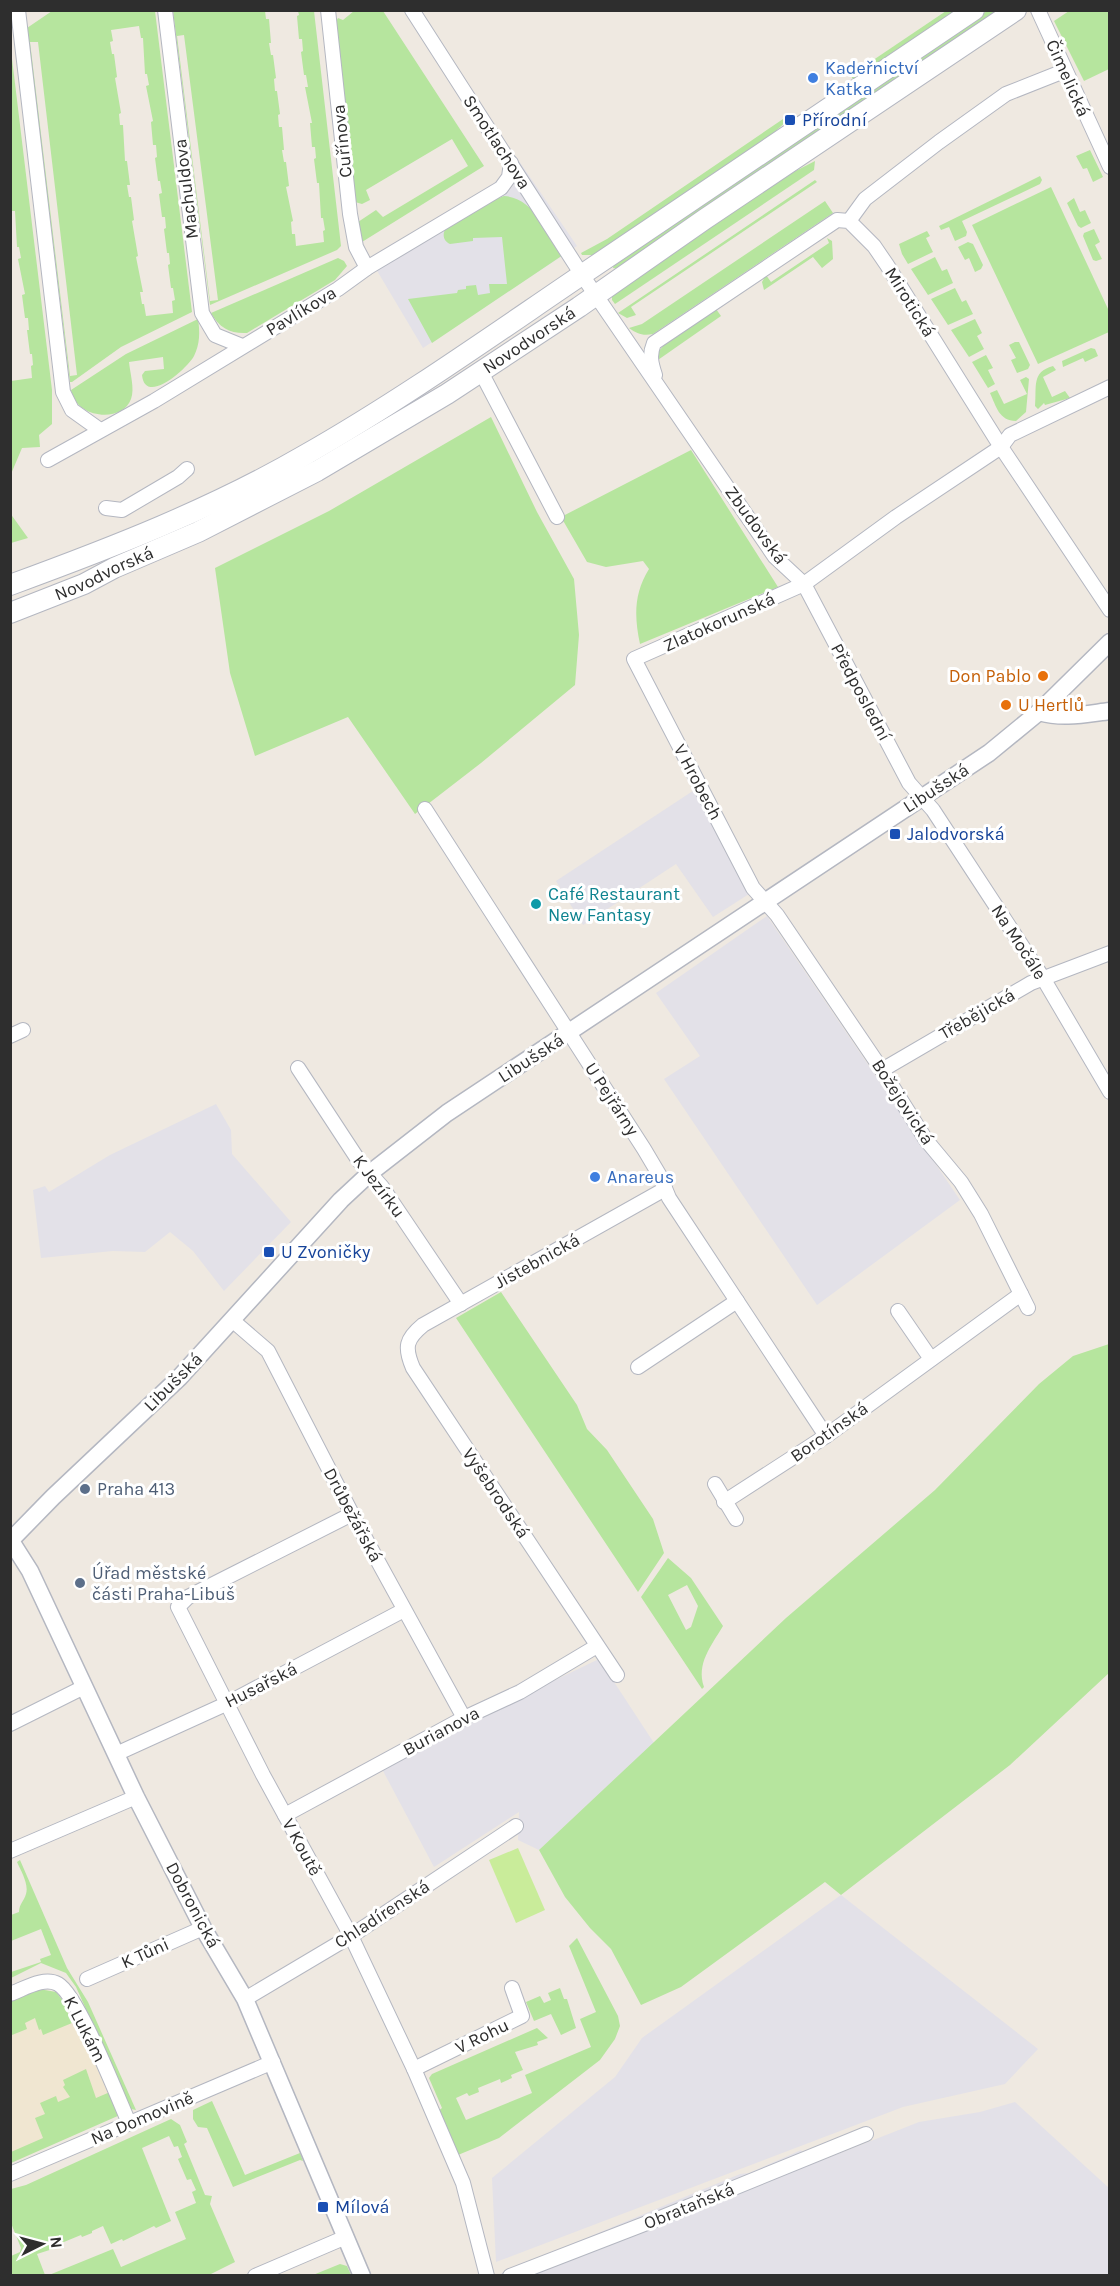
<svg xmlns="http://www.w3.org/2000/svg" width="1120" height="2286" font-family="Karla,sans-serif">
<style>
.industrial{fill:#e3e1e8}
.education{fill:#f0e6d1}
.green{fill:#b6e59e;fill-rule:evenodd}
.pitch{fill:#c9ec9a}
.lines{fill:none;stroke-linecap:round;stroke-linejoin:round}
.minor-casing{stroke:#b4b7c1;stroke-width:16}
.tertiary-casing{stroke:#b4b7c1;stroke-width:19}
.secondary-casing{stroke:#b4b7c1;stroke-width:22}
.minor{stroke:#fff;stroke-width:14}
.tertiary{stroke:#fff;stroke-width:16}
.secondary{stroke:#fff;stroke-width:20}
.shop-dot{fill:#3f7fe0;stroke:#fff;stroke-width:2}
.transit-dot{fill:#1a4fb4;stroke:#fff;stroke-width:2}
.food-dot{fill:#e8710a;stroke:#fff;stroke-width:2}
.culture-dot{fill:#0f9aa8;stroke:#fff;stroke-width:2}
.service-dot{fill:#5c6f8a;stroke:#fff;stroke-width:2}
.labels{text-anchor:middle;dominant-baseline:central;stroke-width:6;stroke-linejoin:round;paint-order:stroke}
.shop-label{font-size:18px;fill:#366cbe;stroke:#fff;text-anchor:start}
.street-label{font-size:18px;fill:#2e2e2e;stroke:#fff}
.transit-label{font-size:18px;fill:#164399;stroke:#fff;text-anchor:start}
.food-label{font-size:18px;fill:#c56008;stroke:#fff;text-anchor:end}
.culture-label{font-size:18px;fill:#0d838f;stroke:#fff;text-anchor:start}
.service-label{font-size:18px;fill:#4e5e75;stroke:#fff;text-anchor:start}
</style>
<rect width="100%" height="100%" fill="#efe9e1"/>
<g class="industrial">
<polygon points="517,158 577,246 423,348 376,269 509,191 517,180"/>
<polygon points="705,783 760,887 713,917 676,864 583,925 556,881"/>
<polygon points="767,916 960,1200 817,1305 664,1079 700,1056 656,993"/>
<polygon points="216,1104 231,1130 232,1154 291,1222 224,1291 193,1251 170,1232 145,1252 113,1251 41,1258 33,1190 45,1186 49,1192 110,1155"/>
<polygon points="599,1659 654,1743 539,1850 518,1840 519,1812 434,1867 382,1769 474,1719"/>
<polygon points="841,1895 1038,2049 1005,2084 903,2107 496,2262 492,2178 615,2077 642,2038"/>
<polygon points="1015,2102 1109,2188 1109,2275 495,2276 740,2174 749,2173 801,2150 810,2165 919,2122 980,2112"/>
</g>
<polygon class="education" points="39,1989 56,1992 64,2002 110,2092 87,2129 11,2163 11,2001"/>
<g class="green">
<path d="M52 11H155L192 312 121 347 72 382H70L27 28ZM139 26 141 38H143L145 74H147L149 85 146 86 153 121 151 122 153 145H156L157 157 155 158 158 181H160L162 193 159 194 162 217H165L166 228 164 229 167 253H169L170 264 168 265 171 288H173L175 300 172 301 173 313 146 316 144 304H142L140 292H143L136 257 138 256 132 221 134 220 131 197H129L127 185H130L127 161H125L123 125H120L119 114 121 113 115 78 117 77 114 54H112L110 42 113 41 111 30ZM30 42H38L77 375 70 376Z"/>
<path d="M173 11H265L266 19H269L271 43H269L271 55H273L276 78 274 79 275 91H277L280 114 278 115 279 127H282L284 150H282L284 162H286L289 186 286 187 293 221 291 222 292 234H295L296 246 324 242 323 231 325 230 323 218H321L319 183H317L314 159 316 158 315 147H312L310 123H312L305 87H308L306 75H304L301 52 303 51 302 39H299L297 16 299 15 298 11H314L341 246 337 250 210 305ZM184 35 218 300 210 301 177 36Z"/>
<polygon points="354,11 383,11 484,166 362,242 358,222 376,210 383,217 468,166 452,139 366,190 370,200 362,204 355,202 334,25 338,18 343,20"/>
<polygon points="946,11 959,11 853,80 851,75"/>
<polygon points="987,11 1001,11 619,269 613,268 614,263"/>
<polygon points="1069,11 1109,11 1109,69 1084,81 1054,21"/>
<polygon points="10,42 52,390 52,424 39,435 40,447 22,448 11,474 11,381 32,378 31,366 33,365 32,354 30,354 27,330 29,330 28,318 25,318 22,295 25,294 18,259 21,258 19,247 17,247 15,211 12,211 11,195"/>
<polygon points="786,117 788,120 759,146 596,255 582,255 581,253 607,239"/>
<polygon points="1090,150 1103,177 1093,182 1087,168 1083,169 1076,156"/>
<polygon points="815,161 814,170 615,304 612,300 612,293 780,179"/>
<polygon points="1040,176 1042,180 1040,184 962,221 967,232 966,236 955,241 949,227 941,230 939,226"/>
<polygon points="815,180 817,182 631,307 636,315 627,318 618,313"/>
<polygon points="1051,187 1109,311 1109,332 1038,364 972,225"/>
<path d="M504 196C534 198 548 233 563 255L432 343 408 299 457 293 458 290 466 289V286L476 285 478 295 490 293 489 284H507L502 237 473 238V241L450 244C443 241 442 234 446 228L496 199Z"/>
<polygon points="1074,198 1080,212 1085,210 1091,223 1081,228 1078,226 1067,203"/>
<path d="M825 201 833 213 653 334C643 336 637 334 629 328L642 324Z"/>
<polygon points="1094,229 1100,242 1095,245 1102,259 1096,261 1093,260 1083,236 1084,233"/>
<polygon points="927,231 930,236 926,238 933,252 908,264 902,254 899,244"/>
<polygon points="827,238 832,241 833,259 822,268 813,257 764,290 762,282 766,275 771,282 829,243"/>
<polygon points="968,242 973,244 983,265 981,269 975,272 969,258 965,260 958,247"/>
<polygon points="935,257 942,271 947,269 953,283 928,295 911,269"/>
<path d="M338 258 344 261 347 266 335 280 247 333C231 334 219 328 211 313Z"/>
<polygon points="955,288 962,302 966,300 973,314 948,325 931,299"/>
<polygon points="716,309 721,316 655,362 658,352 665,344"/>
<path d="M198 319C200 332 200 344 194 356 187 369 145 406 142 375L145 371 164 369 163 357 129 362C130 373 135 389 131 399 122 424 75 418 71 390L126 354Z"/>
<polygon points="975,319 982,333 977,336 984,349 969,357 951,330"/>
<polygon points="1015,342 1019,342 1030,365 1028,369 1017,373 1011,360 1016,358 1009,345"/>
<polygon points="1091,348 1095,349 1098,356 1085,362 1083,358 1063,367 1062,361"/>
<polygon points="986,355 993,368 988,370 995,384 988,388 972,362"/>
<path d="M1053 366 1056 370 1043 377 1052 397 1065 391 1070 398 1045 405 1044 403 1038 409 1035 406C1037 387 1031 372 1053 366Z"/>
<path d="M1026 377 1029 379 1026 412 1016 421C999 421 996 406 990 393L997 390 1004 404 1027 394 1020 380Z"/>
<polygon points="491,417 537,512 574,579 579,635 575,685 481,763 415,814 348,717 255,756 230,673 215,568 329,511"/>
<path d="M691 450 778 587 640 644C634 616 634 593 649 569L643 561 606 567 587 562 561 517Z"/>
<polygon points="10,513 28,538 11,543 10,543"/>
<polygon points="501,1292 577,1405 587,1429 607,1450 653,1519 664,1553 638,1592 456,1318"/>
<polygon points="1109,1344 1109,1673 1010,1765 841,1895 825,1882 681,1987 641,2005 611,1949 590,1928 565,1897 539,1850 786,1618 935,1490 1039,1384 1073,1356"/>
<path d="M668 1558 691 1578 723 1626C711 1646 696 1664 704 1687L702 1689 641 1597ZM687 1585 698 1606 691 1627 686 1630 668 1595Z"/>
<path d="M20 1860 67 1968 88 2002 136 2110 131 2109 76 1987 66 1973 41 1963 11 1978V1972L41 1962 40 1959 51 1955 41 1929 11 1941V1915L19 1912C19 1904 24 1901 26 1894 29 1884 21 1871 17 1862Z"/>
<polygon points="577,1938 618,2016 620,2026 615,2039 600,2060 499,2138 458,2155 438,2111 442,2108 429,2078 432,2074 537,2028 548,2038 537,2042 538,2045 515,2052 523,2070 511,2075 512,2078 501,2083 500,2079 478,2088 479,2092 469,2096 467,2093 456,2098 466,2120 532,2093 525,2075 591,2047 580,2019 596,2012 569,1946"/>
<polygon points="560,1988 564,1999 567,1999 576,2028 561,2035 551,2014 534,2021 526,2002 540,1996 544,2003 551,2000 548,1993"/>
<polygon points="39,1989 56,1992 64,2002 72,2023 43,2035 41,2029 39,2030 35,2018 25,2023 27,2029 12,2035 10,2001"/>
<polygon points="86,2069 96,2098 110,2092 120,2115 11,2163 11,2152 43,2138 35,2118 45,2114 40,2103 56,2096 58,2102 70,2097 63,2087 65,2085 63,2080"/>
<polygon points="212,2101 245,2175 300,2153 303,2161 300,2160 233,2187 207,2128 198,2127 193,2119 193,2110"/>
<polygon points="171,2119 180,2125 187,2142 184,2144 205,2195 212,2196 210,2204 235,2262 209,2275 49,2275 113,2249 121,2267 186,2239 175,2212 196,2203 192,2192 196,2190 191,2179 187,2180 178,2159 182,2157 178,2146 174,2147 169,2136 142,2148 171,2221 156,2228 154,2226 123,2241 122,2239 111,2244 103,2226 92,2231 92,2233 82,2237 81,2235 59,2244 59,2247 37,2254 45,2275 11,2275 11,2256 20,2252 21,2248 11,2223 11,2189 26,2185"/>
<polygon points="340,2264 347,2266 351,2275 313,2275"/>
</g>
<polygon class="pitch" points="518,1848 545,1910 516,1923 489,1860"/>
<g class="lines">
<g class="minor-casing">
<g id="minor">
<polyline points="18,10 63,392 72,410 100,430"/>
<polyline points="165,10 202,313 215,335 242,346"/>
<polyline points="328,10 350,214 356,247 367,268"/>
<polyline points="412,10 582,275 775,557 804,584 909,783 933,810 1043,978 1110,1092"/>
<polyline points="1038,10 1110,167"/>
<polyline points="849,221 865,199 939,142 1006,94 1064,71"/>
<polyline points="481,372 557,517"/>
<path d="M655 375C651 363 649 355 654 343L837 220 849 221 874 246 887 265 1001 447 1110 610"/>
<polyline points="48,460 154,401 338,289 367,268 501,188 509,177 511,163"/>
<polyline points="106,508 122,510 178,477 187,469"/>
<polyline points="425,809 644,1149 660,1176 669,1198 826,1436"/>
<polyline points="10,1036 23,1030"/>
<polyline points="298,1068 359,1161 382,1187 461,1304"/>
<polyline points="882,1070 1031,983 1110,953"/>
<polyline points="1028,1308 981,1214 961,1182 926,1140 882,1070 777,915 753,888 634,659 804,584 896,517 1001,447 1010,435 1110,387"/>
<polyline points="898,1311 931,1359"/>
<polyline points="232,1320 268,1351 352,1514 464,1718"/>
<polyline points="638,1367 737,1301"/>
<polyline points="715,1484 736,1519"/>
<polyline points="724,1502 826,1436 1021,1294"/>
<polyline points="352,1514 188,1597 178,1607 263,1775 351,1936 414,2069 463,2183 487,2276"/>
<path d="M617 1675 413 1368C404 1347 406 1339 423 1325L665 1189"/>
<polyline points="10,1724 84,1687"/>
<polyline points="116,1754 226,1704 404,1610"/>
<polyline points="285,1815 464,1718 520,1692 597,1646"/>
<polyline points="10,1851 136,1797"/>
<polyline points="87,1979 203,1928"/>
<path d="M10 1994C24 1989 44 1976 58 1984 78 1995 118 2098 129 2123"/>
<polyline points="245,1999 351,1936 516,1826"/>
<polyline points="414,2069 522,2016 512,1988"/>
<polyline points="10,2174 273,2062"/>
<polyline points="255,2276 346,2237"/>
<polyline points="510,2276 665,2216 866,2134"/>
</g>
</g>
<g class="tertiary-casing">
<g id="tertiary">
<path d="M1039 712C1063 719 1085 714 1110 711"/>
<polyline points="10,1541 53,1497 179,1378 341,1200 370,1173 447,1113 989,753 1039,712 1110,642"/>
<polyline points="11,1541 30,1571 136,1797 203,1928 245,1999 362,2276"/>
</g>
</g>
<g class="secondary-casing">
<g id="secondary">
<path d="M10 585C111 548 212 509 305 455 400 401 490 337 580 276 711 187 842 98 974 10"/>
<path id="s1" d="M10 613 84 584 114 568 198 532 317 471 447 394 579 307 705 219 1016 10"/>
</g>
</g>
<use href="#minor" class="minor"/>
<use href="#tertiary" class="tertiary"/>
<use href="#secondary" class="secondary"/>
</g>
<g class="shop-dot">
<circle cx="813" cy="78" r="6"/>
<circle cx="595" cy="1177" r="6"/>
</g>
<g class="transit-dot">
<rect x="784" y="114" width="12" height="12" rx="3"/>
<rect x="889" y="828" width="12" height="12" rx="3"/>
<rect x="263" y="1246" width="12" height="12" rx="3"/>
<rect x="317" y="2201" width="12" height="12" rx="3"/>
</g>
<g class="food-dot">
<circle cx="1043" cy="676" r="6"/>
<circle cx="1006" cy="705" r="6"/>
</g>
<circle class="culture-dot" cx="536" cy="904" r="6"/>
<g class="service-dot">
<circle cx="85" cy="1489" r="6"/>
<circle cx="80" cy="1583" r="6"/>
</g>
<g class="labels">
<g class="shop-label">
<text x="825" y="68">Kadeřnictví<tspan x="825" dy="21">Katka</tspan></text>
<text x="607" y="1177">Anareus</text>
</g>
<g class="street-label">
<text transform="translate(1068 78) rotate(66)">Čimelická</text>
<text transform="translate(342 141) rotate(-96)">Cuřínova</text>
<text transform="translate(497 142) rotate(57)">Smotlachova</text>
<text transform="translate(186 189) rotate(-97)">Machuldova</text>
<text transform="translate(910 302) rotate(58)">Mirotická</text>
<text transform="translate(301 311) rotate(-31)">Pavlíkova</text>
<text stroke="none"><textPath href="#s1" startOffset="588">Novodvorská</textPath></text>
<text transform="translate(756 525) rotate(54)">Zbudovská</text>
<text stroke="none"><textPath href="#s1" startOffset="102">Novodvorská</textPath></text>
<text transform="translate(719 622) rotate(-24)">Zlatokorunská</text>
<text transform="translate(861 692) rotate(62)">Předposlední</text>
<text transform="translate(698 782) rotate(62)">V Hrobech</text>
<text transform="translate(936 788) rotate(-33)">Libušská</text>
<text transform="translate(1019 942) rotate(57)">Na Močále</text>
<text transform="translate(977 1014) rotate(-30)">Třebějická</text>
<text transform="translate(531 1058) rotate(-33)">Libušská</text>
<text transform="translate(612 1099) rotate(57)">U Pejřárny</text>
<text transform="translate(903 1102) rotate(57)">Božejovická</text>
<text transform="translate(379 1186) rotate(53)">K Jezírku</text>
<text transform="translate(537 1261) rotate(-29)">Jistebnická</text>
<text transform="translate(173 1382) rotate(-45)">Libušská</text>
<text transform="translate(829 1432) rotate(-35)">Borotínská</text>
<text transform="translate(496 1493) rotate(56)">Vyšebrodská</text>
<text transform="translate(353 1515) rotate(62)">Drůbežářská</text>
<text transform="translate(261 1685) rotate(-27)">Husařská</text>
<text transform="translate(441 1731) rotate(-28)">Burianova</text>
<text transform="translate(302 1847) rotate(61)">V Koutě</text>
<text transform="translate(193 1905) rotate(62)">Dobronická</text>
<text transform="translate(382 1914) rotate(-33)">Chladírenská</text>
<text transform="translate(145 1953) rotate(-24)">K Tůni</text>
<text transform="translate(85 2029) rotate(63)">K Lukám</text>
<text transform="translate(482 2036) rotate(-26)">V Rohu</text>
<text transform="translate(142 2118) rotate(-23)">Na Domovině</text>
<text transform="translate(689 2206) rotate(-22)">Obrataňská</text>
</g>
<g class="transit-label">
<text x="802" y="120">Přírodní</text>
<text x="907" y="834">Jalodvorská</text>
<text x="281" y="1252">U Zvoničky</text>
<text x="335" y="2207">Mílová</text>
</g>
<g class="food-label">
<text x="1031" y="676">Don Pablo</text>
<text x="1018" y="705" text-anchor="start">U Hertlů</text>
</g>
<g class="culture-label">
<text x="548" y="894">Café Restaurant<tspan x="548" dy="21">New Fantasy</tspan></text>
</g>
<g class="service-label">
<text x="97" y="1489">Praha 413</text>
<text x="92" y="1573">Úřad městské<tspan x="92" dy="21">části Praha-Libuš</tspan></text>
</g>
</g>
<rect width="1120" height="2286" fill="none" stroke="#2e2e2e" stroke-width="24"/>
<g transform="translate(42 2244) rotate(84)" stroke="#ffffff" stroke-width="4.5" paint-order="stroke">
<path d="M0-4.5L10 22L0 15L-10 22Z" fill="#2e2e2e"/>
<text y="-9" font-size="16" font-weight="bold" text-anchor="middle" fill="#2e2e2e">N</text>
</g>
</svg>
